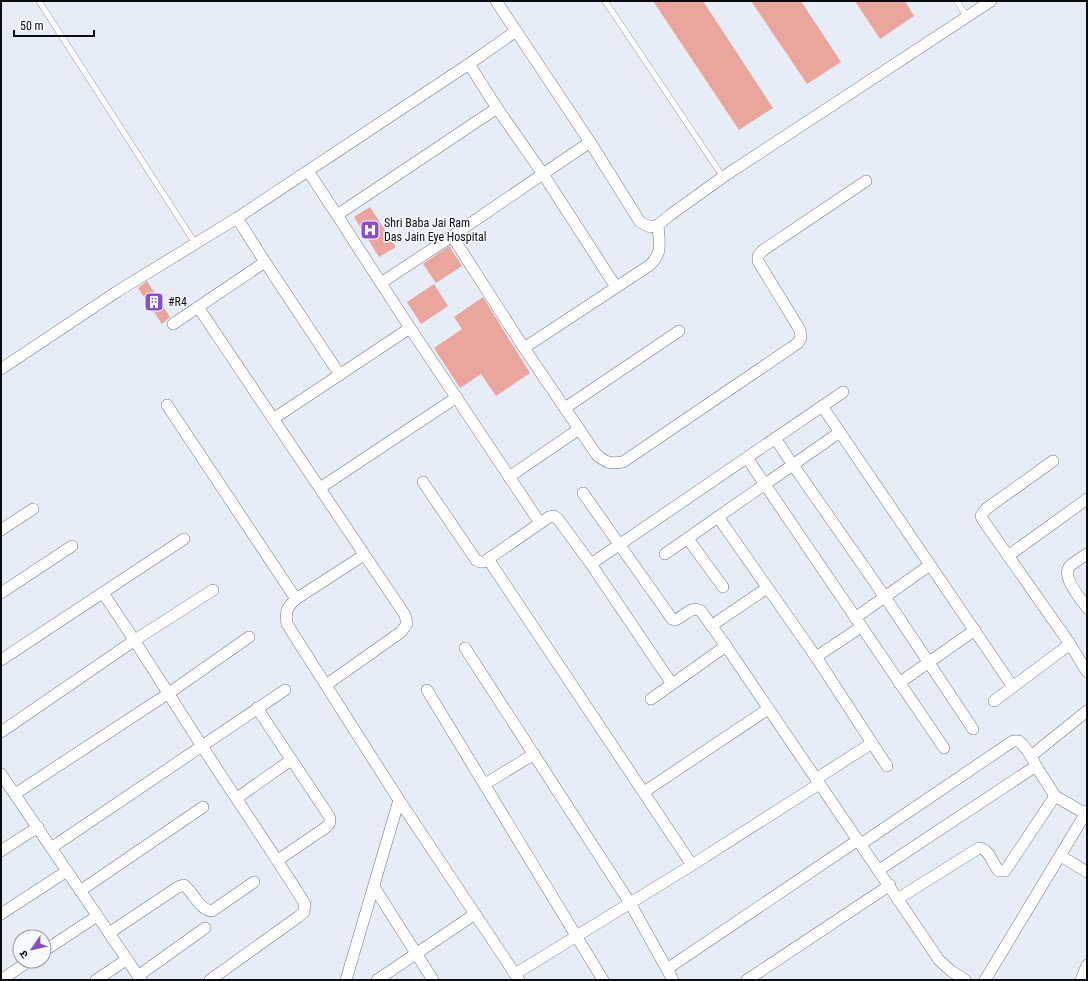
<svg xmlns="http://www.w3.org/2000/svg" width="1088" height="981" font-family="'Roboto Condensed','Noto Sans Devanagari',sans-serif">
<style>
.building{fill:#eaa69d}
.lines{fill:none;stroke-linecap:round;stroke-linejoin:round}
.lane-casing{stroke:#71767e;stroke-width:6}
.street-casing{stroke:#71767e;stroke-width:12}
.lane{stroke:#fff;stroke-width:5.5}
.street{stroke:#fff;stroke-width:11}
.labels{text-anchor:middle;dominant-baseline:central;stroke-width:3;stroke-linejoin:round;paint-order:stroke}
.poi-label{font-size:12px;fill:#0a0c0f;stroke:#f7fafe;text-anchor:start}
</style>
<rect width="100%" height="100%" fill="#e7edf6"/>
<g class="building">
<polygon points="653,1 703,1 773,108 739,130"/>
<polygon points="751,1 801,1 841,62 807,84"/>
<polygon points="855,1 905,1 914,16 880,39"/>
<polygon points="370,207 396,247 379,257 354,217"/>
<polygon points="449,246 462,266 436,283 423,264"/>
<polygon points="147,281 170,317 162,324 138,288"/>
<polygon points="434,284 448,306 421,324 407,302"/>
<polygon points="483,297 530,373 496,396 481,374 460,388 434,348 462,329 454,317"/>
</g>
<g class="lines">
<g class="lane-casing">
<g id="lane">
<polyline points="39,1 195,243"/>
<polyline points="605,1 723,177"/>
<polyline points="957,1 967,17"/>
</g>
</g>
<g class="street-casing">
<g id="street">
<polyline points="496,1 590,142 640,222 650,227 658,225 670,215 723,177 991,1"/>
<polyline points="469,64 497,108 543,174 616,287"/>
<polyline points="308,171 337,215 410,328 540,523"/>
<polyline points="337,215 497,108"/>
<polyline points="237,218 265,262 340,375"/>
<path d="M452 236 524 348 596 454C606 463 610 464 623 462L798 343 801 337 800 330 758 261V256L762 251 866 181"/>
<polyline points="381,283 452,236 590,142"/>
<polyline points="198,307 405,615 407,624 401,632 326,685"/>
<polyline points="173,324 265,262"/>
<path d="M524 348 650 265C663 253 659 242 658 225"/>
<polyline points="1,369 118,291 237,218 469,64 516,31"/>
<polyline points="167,405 296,599"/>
<polyline points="822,406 1013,687"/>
<polyline points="565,408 679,331"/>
<polyline points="273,419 410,328"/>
<polyline points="775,438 793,465 885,597 973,729"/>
<polyline points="747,458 944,748"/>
<polyline points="1053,461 986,509 981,516 983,520 1070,644"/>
<polyline points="509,477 579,429"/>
<polyline points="423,482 476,560 480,562 484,562 549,517 554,516 558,519 591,564 672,684"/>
<polyline points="320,488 457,397"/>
<path d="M583 493 672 619 675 620C684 617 691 605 701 611L726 646 939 960 951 971 965 980"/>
<polyline points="718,517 840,432"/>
<polyline points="1,530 33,509"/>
<polyline points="688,539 723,587"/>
<polyline points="665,554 718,517 816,657 887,766"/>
<path d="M1087 554C1081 558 1074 562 1069 567 1062 578 1081 599 1087 608"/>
<path d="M364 555 296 599C287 607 285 612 287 624L399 800 519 980"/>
<polyline points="1008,556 1087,499"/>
<polyline points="488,559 692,865"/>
<polyline points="591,564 843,392"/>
<polyline points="1,593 72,546"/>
<path d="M103 593C137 643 169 695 202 746 236 799 272 851 305 904L304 912 298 917 210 980"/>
<polyline points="855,618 930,565"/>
<polyline points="711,626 767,588"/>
<polyline points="465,648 630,903 673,980"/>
<polyline points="816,657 861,627"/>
<polyline points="1,660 184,539"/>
<polyline points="899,683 975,630"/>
<polyline points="427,690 603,980"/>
<polyline points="651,699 726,646"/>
<polyline points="994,701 1070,644 1087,672"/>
<path d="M257 708 329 816C331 822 330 824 325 828L278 860"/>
<polyline points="1,732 135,640 213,590"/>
<polyline points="1031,756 1087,711"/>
<polyline points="1,774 141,980"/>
<polyline points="816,779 872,743"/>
<polyline points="485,784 534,754"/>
<polyline points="644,792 768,709"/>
<polyline points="15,794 169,693 249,637"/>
<polyline points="237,798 291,760"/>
<path d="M861 844 1013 741H1019C1026 748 1032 757 1036 766"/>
<polyline points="51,848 285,690"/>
<polyline points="1,851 38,827"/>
<polyline points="1061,856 1087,872"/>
<polyline points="879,870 1036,766 1055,796"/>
<polyline points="374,887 433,980"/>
<polyline points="80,891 203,807"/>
<path d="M899 898 979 848C990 849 992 864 999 871H1005L1055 796 1086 814"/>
<polyline points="1,914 67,871"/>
<path d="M109 933 178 887 184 885C194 893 199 910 212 911L254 882"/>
<polyline points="44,951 97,916"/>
<polyline points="667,969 858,840"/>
<polyline points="515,974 692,865 819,784"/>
<polyline points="138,976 205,928"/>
<polyline points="1,980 29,961"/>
<polyline points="96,980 126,960"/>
<polyline points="346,980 399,800"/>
<polyline points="377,980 475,914"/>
<polyline points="747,980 890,885"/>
<polyline points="985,980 1087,811"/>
<polyline points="1081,980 1087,965"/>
</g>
</g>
<use href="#lane" class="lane"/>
<use href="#street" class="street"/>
</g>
<defs>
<g id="hospital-square" transform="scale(1)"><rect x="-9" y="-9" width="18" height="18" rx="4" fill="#8850c8" stroke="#f7fafe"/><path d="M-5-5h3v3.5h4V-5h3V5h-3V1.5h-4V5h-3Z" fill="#fff"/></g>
<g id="building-square" transform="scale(1)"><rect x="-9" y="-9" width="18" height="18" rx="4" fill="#8850c8" stroke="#f7fafe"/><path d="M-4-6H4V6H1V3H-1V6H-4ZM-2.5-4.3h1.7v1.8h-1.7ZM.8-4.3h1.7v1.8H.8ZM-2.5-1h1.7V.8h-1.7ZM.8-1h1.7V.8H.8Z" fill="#fff"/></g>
</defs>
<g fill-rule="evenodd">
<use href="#hospital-square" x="370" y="230"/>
<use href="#building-square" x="154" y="302"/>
</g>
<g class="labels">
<g class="poi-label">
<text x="384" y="223">Shri Baba Jai Ram<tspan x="384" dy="14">Das Jain Eye Hospital</tspan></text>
<text x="168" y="302">#R4</text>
</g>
</g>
<rect width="1088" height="981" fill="none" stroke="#0a0c0f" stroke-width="4"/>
<g transform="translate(32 949) rotate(236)"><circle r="19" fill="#f7fafe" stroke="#989b9e"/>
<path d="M0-3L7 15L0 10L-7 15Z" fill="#8850c8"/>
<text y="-6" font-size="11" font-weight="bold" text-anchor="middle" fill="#0a0c0f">उ</text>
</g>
<path d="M14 30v6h80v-6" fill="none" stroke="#0a0c0f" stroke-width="2"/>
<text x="20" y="30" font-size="12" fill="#0a0c0f" stroke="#f7fafe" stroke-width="3" paint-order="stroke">50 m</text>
</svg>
